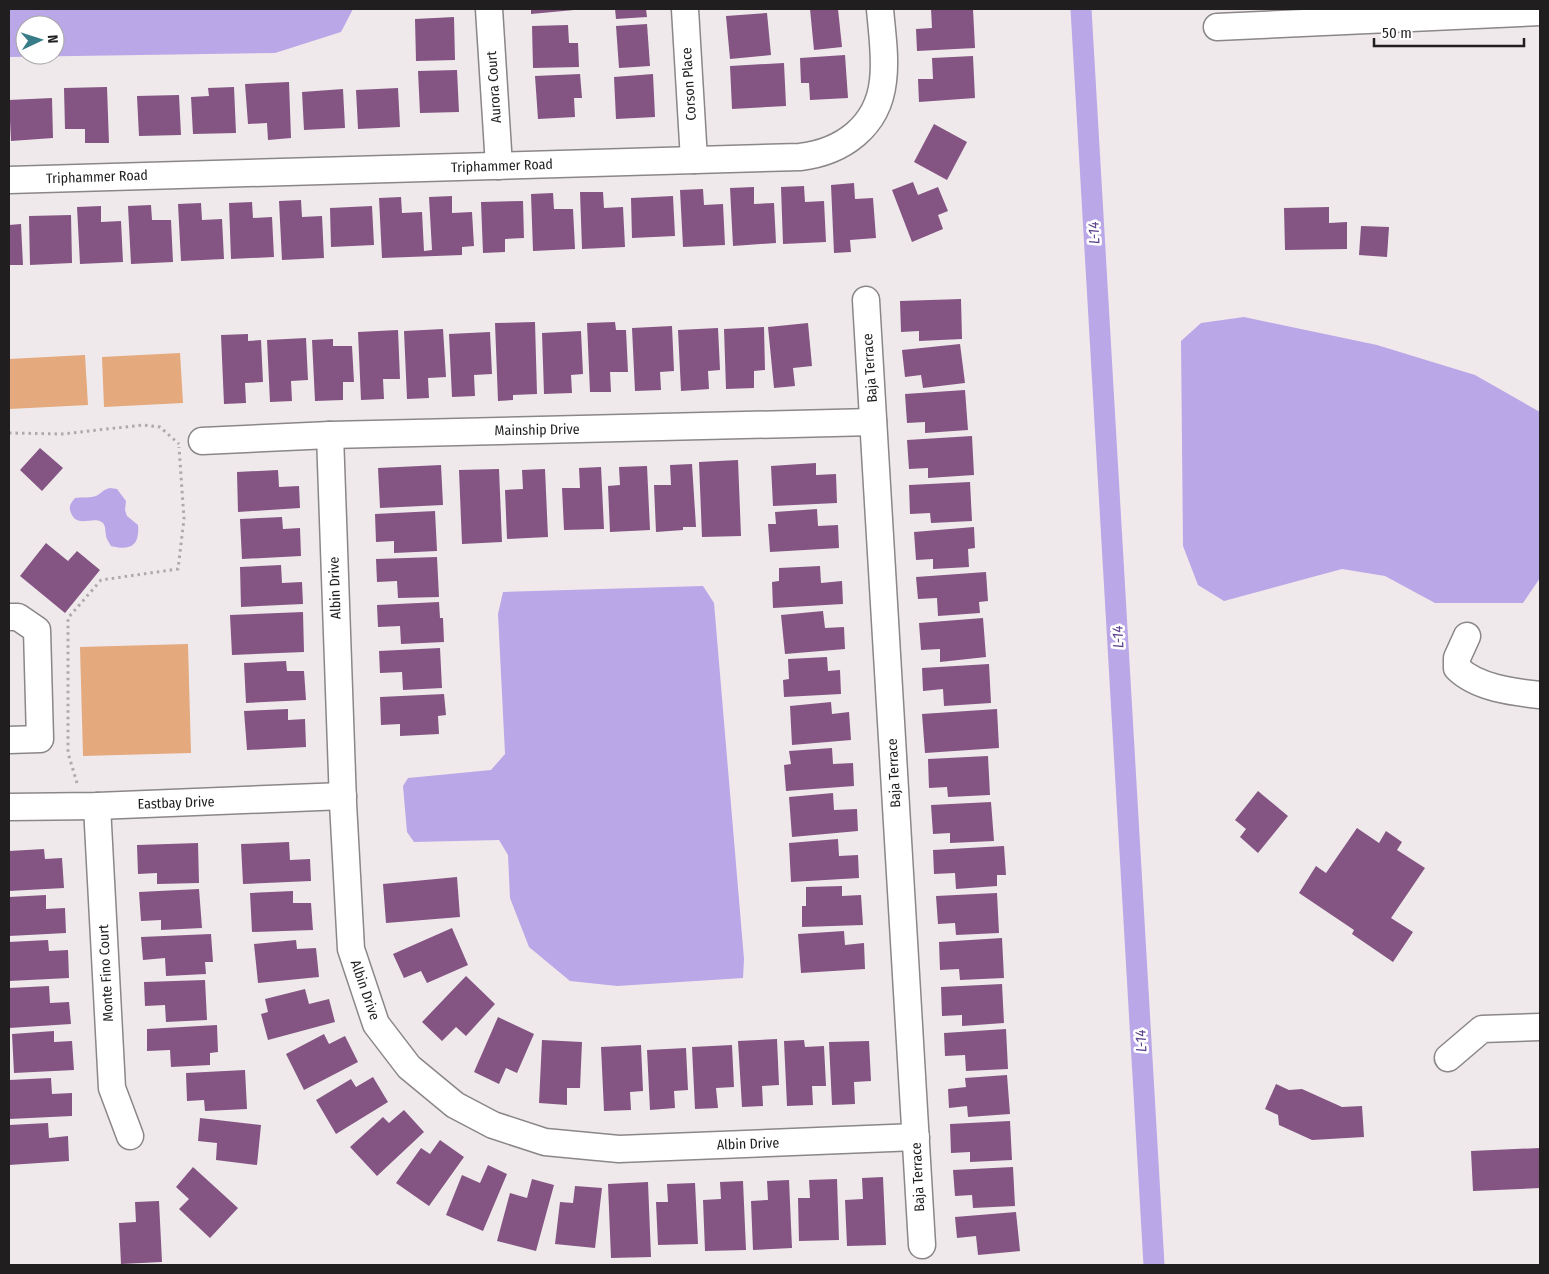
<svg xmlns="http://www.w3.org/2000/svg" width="1549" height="1274" font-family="'Fira Sans Condensed',sans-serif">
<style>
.green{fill:#e4a97d}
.water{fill:#baa7e7;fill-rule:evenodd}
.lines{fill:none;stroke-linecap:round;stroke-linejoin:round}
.canal{stroke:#baa7e7;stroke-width:21}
.building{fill:#845483}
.minor-casing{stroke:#8b8687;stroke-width:29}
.path{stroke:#aea9ab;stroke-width:3;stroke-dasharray:2.5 4;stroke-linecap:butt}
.minor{stroke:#fff;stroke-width:26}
.labels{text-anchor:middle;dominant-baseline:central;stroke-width:5;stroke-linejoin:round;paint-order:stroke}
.street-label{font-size:14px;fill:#201e1f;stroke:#fff}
.water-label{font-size:15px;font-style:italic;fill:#5d428e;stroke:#fff}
</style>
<rect width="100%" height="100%" fill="#efe9eb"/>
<g class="green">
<polygon points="180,353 183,403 104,407 102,357"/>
<polygon points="85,355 88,405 9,409 9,359"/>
<polygon points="188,644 191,753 83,756 80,647"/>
</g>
<g class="water">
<path d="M9 9H353L341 32 275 53 9 57ZM25 25H55V55H25Z"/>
<polygon points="1244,317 1377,345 1475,375 1540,412 1540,578 1523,603 1435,603 1385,576 1342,569 1224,601 1198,585 1183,546 1181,341 1201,323"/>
<path d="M110 488 117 489 126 501 125 510 127 516 138 525C140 546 130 551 111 546 109 542 106 539 106 535 105 531 106 527 103 523 94 515 77 529 71 513 68 506 71 503 75 498 81 497 91 498 96 496 102 493 102 490 110 488Z"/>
<polygon points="703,586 714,603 744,959 743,978 617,986 570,981 529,947 510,898 508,855 499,840 414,842 407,832 403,786 408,778 491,770 505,754 498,614 503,592"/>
</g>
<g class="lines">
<polyline class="canal" points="1081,9 1154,1265"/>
</g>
<g class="building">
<polygon points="531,9 574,9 574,10 531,14"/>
<polygon points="615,9 646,9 647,17 616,19"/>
<polygon points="810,9 838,9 842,47 814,50"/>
<polygon points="931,9 973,9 975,48 917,51 916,29 932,28"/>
<polygon points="767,13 771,55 730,59 726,16"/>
<polygon points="454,17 455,60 416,61 415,19"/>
<polygon points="647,24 650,66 619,68 616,26"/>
<polygon points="568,25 569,43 578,43 579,67 533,68 532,26"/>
<polygon points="845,55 848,98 810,100 809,83 801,83 800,58"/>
<polygon points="973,56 975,98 919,102 918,79 933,79 932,58"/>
<polygon points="784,63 786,106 732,109 730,66"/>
<polygon points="457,70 459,112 420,113 418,71"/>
<polygon points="580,74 582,98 574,98 575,117 538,119 535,76"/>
<polygon points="653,74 655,117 616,119 614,77"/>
<polygon points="289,82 291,138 268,140 267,123 248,124 245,84"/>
<polygon points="107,87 109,143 85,143 85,129 65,129 64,88"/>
<polygon points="234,87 236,133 193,134 191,97 209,96 208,88"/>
<polygon points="398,88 400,127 358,129 356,90"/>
<polygon points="343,89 345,128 304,130 302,92"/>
<polygon points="179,95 181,135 139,136 137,96"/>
<polygon points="52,98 53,138 11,141 9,100"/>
<polygon points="934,124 967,142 947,180 914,162"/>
<polygon points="913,182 918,195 938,187 948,211 938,215 943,229 912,242 892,190"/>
<polygon points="854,183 855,199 873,198 876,238 850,240 851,252 834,253 831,185"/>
<polygon points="804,186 805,202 824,201 826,242 783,244 781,187"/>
<polygon points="754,187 754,204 774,203 776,243 733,246 730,188"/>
<polygon points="703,189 704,205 723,204 725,245 683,247 680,190"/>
<polygon points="580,192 603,192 604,208 623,207 625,247 582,249"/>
<polygon points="553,193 554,209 573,209 575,249 533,251 531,194"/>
<polygon points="452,196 452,213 472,212 474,246 462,247 462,255 382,258 379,198 401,197 402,213 422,212 424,251 432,250 429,197"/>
<polygon points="673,196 675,236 632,238 631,198"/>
<polygon points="301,200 302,217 322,216 324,258 282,260 279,201"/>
<polygon points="523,201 524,238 505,239 505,252 483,253 481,202"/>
<polygon points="252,202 253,218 272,217 274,257 231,259 229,203"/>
<polygon points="201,203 202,220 222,219 224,259 181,261 178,204"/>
<polygon points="151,205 152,220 171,220 173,262 131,264 128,206"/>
<polygon points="101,206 101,222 121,221 123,262 80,264 77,207"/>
<polygon points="372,206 374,245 331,247 330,208"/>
<polygon points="1329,207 1329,223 1347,222 1347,249 1285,250 1284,208"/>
<polygon points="71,215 72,263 30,265 29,216"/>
<polygon points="21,224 23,265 9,265 9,225"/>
<polygon points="1361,226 1389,227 1387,257 1359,255"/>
<polygon points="961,299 962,339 919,341 919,331 901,332 900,301"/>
<polygon points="535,322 537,394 513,395 513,400 498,401 495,323"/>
<polygon points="615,322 616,330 626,330 628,372 610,372 611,392 590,392 587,323"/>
<polygon points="808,323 812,366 793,368 795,386 774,388 768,327"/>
<polygon points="672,326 674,371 660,372 661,390 635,391 632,328"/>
<polygon points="764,327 765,370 754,371 754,388 726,389 724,329"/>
<polygon points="718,328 720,370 708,371 709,389 681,391 678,330"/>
<polygon points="443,329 446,377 428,378 429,398 407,399 404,331"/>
<polygon points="398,330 400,379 383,379 384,399 361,400 358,332"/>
<polygon points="581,331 583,374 571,375 572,393 544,394 542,333"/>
<polygon points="490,332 492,374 474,375 475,396 452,397 449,334"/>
<polygon points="248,334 248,341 261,340 263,382 245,383 246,403 224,404 221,335"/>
<polygon points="306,338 308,380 291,381 292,401 270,402 267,340"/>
<polygon points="333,339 333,346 352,346 354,382 343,382 343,400 315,401 312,340"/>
<polygon points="960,344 965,383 923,388 921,375 905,377 902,350"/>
<polygon points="965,390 968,430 925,433 925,422 907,423 905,394"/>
<polygon points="972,436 974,475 928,478 928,468 909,469 907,440"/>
<polygon points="40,448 63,468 42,491 20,470"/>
<polygon points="738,460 741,536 702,537 699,462"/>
<polygon points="816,463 816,475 836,474 837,503 773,506 771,466"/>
<polygon points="692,464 696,527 683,527 683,530 656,532 654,485 671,485 670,465"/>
<polygon points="441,465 443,505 380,508 378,468"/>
<polygon points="647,466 650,530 610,532 608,486 620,485 619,467"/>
<polygon points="601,467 604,529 564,530 562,488 580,488 579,468"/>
<polygon points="499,469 502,542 462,544 459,470"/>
<polygon points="545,469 548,537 507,539 505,490 523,489 522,470"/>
<polygon points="278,470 279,487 299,486 300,508 238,512 237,472"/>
<polygon points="970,482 972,521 931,523 930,513 910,514 909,485"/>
<polygon points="817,509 818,526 838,525 839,548 770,552 768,524 776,524 775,512"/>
<polygon points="435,511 437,551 394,553 394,541 376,542 375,514"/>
<polygon points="282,517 283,529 300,528 301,556 242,559 240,519"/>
<polygon points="974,527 975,548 968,549 969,567 933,569 933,559 916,560 914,532"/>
<polygon points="46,543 68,561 77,551 100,570 65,613 20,576"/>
<polygon points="437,557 439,597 398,598 397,581 377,582 376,559"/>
<polygon points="281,565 282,583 302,582 303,604 241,607 240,567"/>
<polygon points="820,566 821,583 842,581 843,604 773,608 772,582 779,581 779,568"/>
<polygon points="986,572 988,601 979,602 980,613 938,616 937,598 918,599 916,577"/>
<polygon points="439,602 440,618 443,618 444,642 401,644 400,626 378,627 377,605"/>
<polygon points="823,611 825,628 844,627 845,649 785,654 781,615"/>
<polygon points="303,612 304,652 232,655 230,615"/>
<polygon points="983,618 986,657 940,662 940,649 921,650 919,623"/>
<polygon points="440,648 442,688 403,690 402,672 380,673 379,651"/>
<polygon points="827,657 828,671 840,670 841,694 784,697 783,680 789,679 788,659"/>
<polygon points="286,661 287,671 304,671 306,700 246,703 244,663"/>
<polygon points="989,664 991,703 944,706 943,689 923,691 922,668"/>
<polygon points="444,694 446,715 438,716 439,734 400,736 400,724 381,725 380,697"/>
<polygon points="831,702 832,714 849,712 851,740 792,745 790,706"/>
<polygon points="288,709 288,720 305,719 306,747 247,750 244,711"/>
<polygon points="997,709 999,748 925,753 922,714"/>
<polygon points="832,748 833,764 853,763 854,786 786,791 784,765 791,764 789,751"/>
<polygon points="988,756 990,795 948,797 947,787 929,788 928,759"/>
<polygon points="1258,791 1288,816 1258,853 1240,837 1246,829 1235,820"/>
<polygon points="833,793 834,810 857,809 858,831 792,837 789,797"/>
<polygon points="991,802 994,841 950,843 950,833 933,834 931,805"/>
<polygon points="1357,828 1379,843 1386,831 1402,842 1397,850 1425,868 1391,918 1413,932 1393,962 1352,934 1354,930 1299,893 1316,866 1326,873"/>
<polygon points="838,839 839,856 858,855 859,878 791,882 789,843"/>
<polygon points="289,842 290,860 310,859 311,881 243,884 241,844"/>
<polygon points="198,843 199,883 157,884 157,873 138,874 137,845"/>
<polygon points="1004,846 1006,875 997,875 997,886 956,889 955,873 934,874 933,850"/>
<polygon points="44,849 45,859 62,858 64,888 9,891 9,851"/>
<polygon points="457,877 460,917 386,923 383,884"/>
<polygon points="842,886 842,896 861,895 863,925 802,927 802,906 806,906 806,887"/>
<polygon points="199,889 202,928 161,930 161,920 141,921 139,892"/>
<polygon points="293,891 293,903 311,903 313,930 252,932 250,893"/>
<polygon points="997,893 999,933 956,935 955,923 938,924 936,896"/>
<polygon points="46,895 46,909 65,908 66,933 9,936 9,897"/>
<polygon points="452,928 468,965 427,983 421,971 404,978 393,954"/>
<polygon points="844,931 845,945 864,943 865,969 801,973 798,934"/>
<polygon points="211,934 213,962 205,962 206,974 166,976 165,958 143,960 141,937"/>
<polygon points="1002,938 1004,978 960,980 959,969 940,970 939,942"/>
<polygon points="48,940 49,951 68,950 69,978 9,981 9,942"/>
<polygon points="296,940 297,949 316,948 319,977 258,983 254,944"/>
<polygon points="466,976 495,1004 466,1036 456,1027 442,1041 422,1022"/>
<polygon points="205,980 207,1020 166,1022 165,1005 145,1006 144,982"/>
<polygon points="1002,984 1004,1023 962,1026 962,1015 942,1016 941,987"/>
<polygon points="49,986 50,1003 69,1002 71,1024 9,1028 9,988"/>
<polygon points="305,989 309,1004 329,999 335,1022 268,1040 261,1014 268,1012 265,999"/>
<polygon points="498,1017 534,1034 517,1073 506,1068 499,1084 474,1072"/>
<polygon points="217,1025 218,1052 210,1053 210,1065 171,1067 170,1050 147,1051 147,1029"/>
<polygon points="1006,1029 1008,1069 966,1071 965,1055 945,1056 944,1033"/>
<polygon points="54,1031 54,1042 72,1041 74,1070 14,1073 12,1034"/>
<polygon points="324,1034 329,1044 345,1036 358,1062 304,1090 286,1054"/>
<polygon points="777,1039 779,1085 762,1086 763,1106 742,1107 738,1041"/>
<polygon points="542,1040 582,1042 580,1088 567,1088 567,1105 539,1103"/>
<polygon points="804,1040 805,1047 824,1046 826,1086 812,1086 813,1105 787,1106 784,1041"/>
<polygon points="869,1041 871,1081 854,1082 855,1104 832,1105 829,1042"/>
<polygon points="641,1045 643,1091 630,1092 631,1110 604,1111 601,1047"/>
<polygon points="732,1045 734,1087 716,1088 718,1108 695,1109 692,1047"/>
<polygon points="686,1048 688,1090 674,1091 675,1108 650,1110 647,1050"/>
<polygon points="245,1070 247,1109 205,1111 204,1100 187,1101 186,1073"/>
<polygon points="1007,1075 1010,1114 968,1117 967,1106 949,1108 948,1089 966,1087 965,1078"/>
<polygon points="373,1077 388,1102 336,1134 316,1100 351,1079 356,1087"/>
<polygon points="51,1078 52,1094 72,1093 72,1116 9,1119 9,1080"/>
<polygon points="1276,1084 1289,1090 1302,1089 1342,1107 1362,1106 1364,1137 1312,1140 1279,1125 1278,1115 1265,1109"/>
<polygon points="404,1110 424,1132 377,1176 350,1147 383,1117 389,1123"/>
<polygon points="200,1118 261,1125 257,1165 216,1160 217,1143 198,1141"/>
<polygon points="1010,1121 1012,1160 970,1162 970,1152 951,1153 950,1124"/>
<polygon points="48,1123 49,1138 68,1136 69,1161 9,1165 9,1125"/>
<polygon points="440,1140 464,1157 429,1206 396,1183 421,1148 430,1154"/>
<polygon points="1540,1148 1540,1188 1473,1191 1471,1151"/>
<polygon points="488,1165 507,1174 483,1231 446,1215 462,1175 480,1183"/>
<polygon points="193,1167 238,1208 210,1238 179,1209 189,1199 176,1187"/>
<polygon points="1013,1167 1015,1206 973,1208 972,1195 955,1196 953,1170"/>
<polygon points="883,1177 886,1245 847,1246 845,1200 863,1199 862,1178"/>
<polygon points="532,1179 554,1185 536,1251 497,1241 510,1193 527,1198"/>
<polygon points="837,1179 839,1240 799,1241 798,1198 810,1198 809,1180"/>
<polygon points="789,1180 792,1248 753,1250 751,1201 768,1200 767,1181"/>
<polygon points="743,1181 746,1250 705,1251 703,1200 721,1199 720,1182"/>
<polygon points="648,1182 651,1257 611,1258 608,1184"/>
<polygon points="695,1183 698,1244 658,1245 656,1202 668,1202 667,1184"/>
<polygon points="575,1186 602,1188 595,1248 555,1244 560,1202 573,1203"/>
<polygon points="159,1201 162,1262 121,1264 119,1223 136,1222 135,1202"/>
<polygon points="1016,1212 1020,1251 978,1255 976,1236 957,1238 955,1217"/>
</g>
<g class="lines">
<g class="minor-casing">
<g id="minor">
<polyline points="489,9 499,166"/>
<polyline points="685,9 694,160"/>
<polyline points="1217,27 1540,12"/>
<path d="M9 180 800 157C842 152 878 127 883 81 886 58 882 33 880 9"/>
<polyline points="866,300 922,1245"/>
<polyline points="330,435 343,803 351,949 376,1024 409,1067 455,1105 493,1125 545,1142 619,1149 916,1137"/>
<polyline points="202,441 330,435 873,422"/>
<polyline points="9,617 18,617 37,630 40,739 9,740"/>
<path d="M1467 636 1457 658V668C1477 688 1513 692 1540 695"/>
<polyline points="97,806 112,1088 130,1136"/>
<polyline points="9,807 97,806 343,796"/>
<polyline points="1448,1058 1482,1029 1540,1027"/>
</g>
</g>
<g class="path">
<polyline points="9,433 62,434 143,425 160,427 179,444"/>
<polyline points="77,783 68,753 68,618 101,580 178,569 184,519 179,447"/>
</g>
<use href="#minor" class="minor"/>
</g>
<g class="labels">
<g class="street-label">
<text transform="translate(689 84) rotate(-94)">Corson Place</text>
<text transform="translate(494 87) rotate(-94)">Aurora Court</text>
<text transform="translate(502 166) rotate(-2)">Triphammer Road</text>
<text transform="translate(97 177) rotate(-2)">Triphammer Road</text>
<text transform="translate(870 368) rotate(-94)">Baja Terrace</text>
<text transform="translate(537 430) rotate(-1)">Mainship Drive</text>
<text transform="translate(335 588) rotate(-92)">Albin Drive</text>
<text transform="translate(894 773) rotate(-93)">Baja Terrace</text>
<text transform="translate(176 803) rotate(-2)">Eastbay Drive</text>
<text transform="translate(106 973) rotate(-93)">Monte Fino Court</text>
<text transform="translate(365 990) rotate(71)">Albin Drive</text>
<text transform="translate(748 1144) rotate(-2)">Albin Drive</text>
<text transform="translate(918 1177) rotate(-93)">Baja Terrace</text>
</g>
<g class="water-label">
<text transform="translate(1094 233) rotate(-93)">L-14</text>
<text transform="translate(1118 637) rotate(-93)">L-14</text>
<text transform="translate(1141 1041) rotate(-93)">L-14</text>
</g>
</g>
<rect width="1549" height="1274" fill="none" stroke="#201e1f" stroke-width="20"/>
<g transform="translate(40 40) rotate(86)"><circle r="24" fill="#ffffff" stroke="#a6a5a5"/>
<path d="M0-4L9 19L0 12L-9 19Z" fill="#367d87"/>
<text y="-8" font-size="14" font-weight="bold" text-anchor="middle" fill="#201e1f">N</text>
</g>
<path d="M1374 38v8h150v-8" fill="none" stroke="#201e1f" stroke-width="2.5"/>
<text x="1382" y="38" font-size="15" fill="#201e1f" stroke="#ffffff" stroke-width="4" paint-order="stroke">50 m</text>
</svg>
